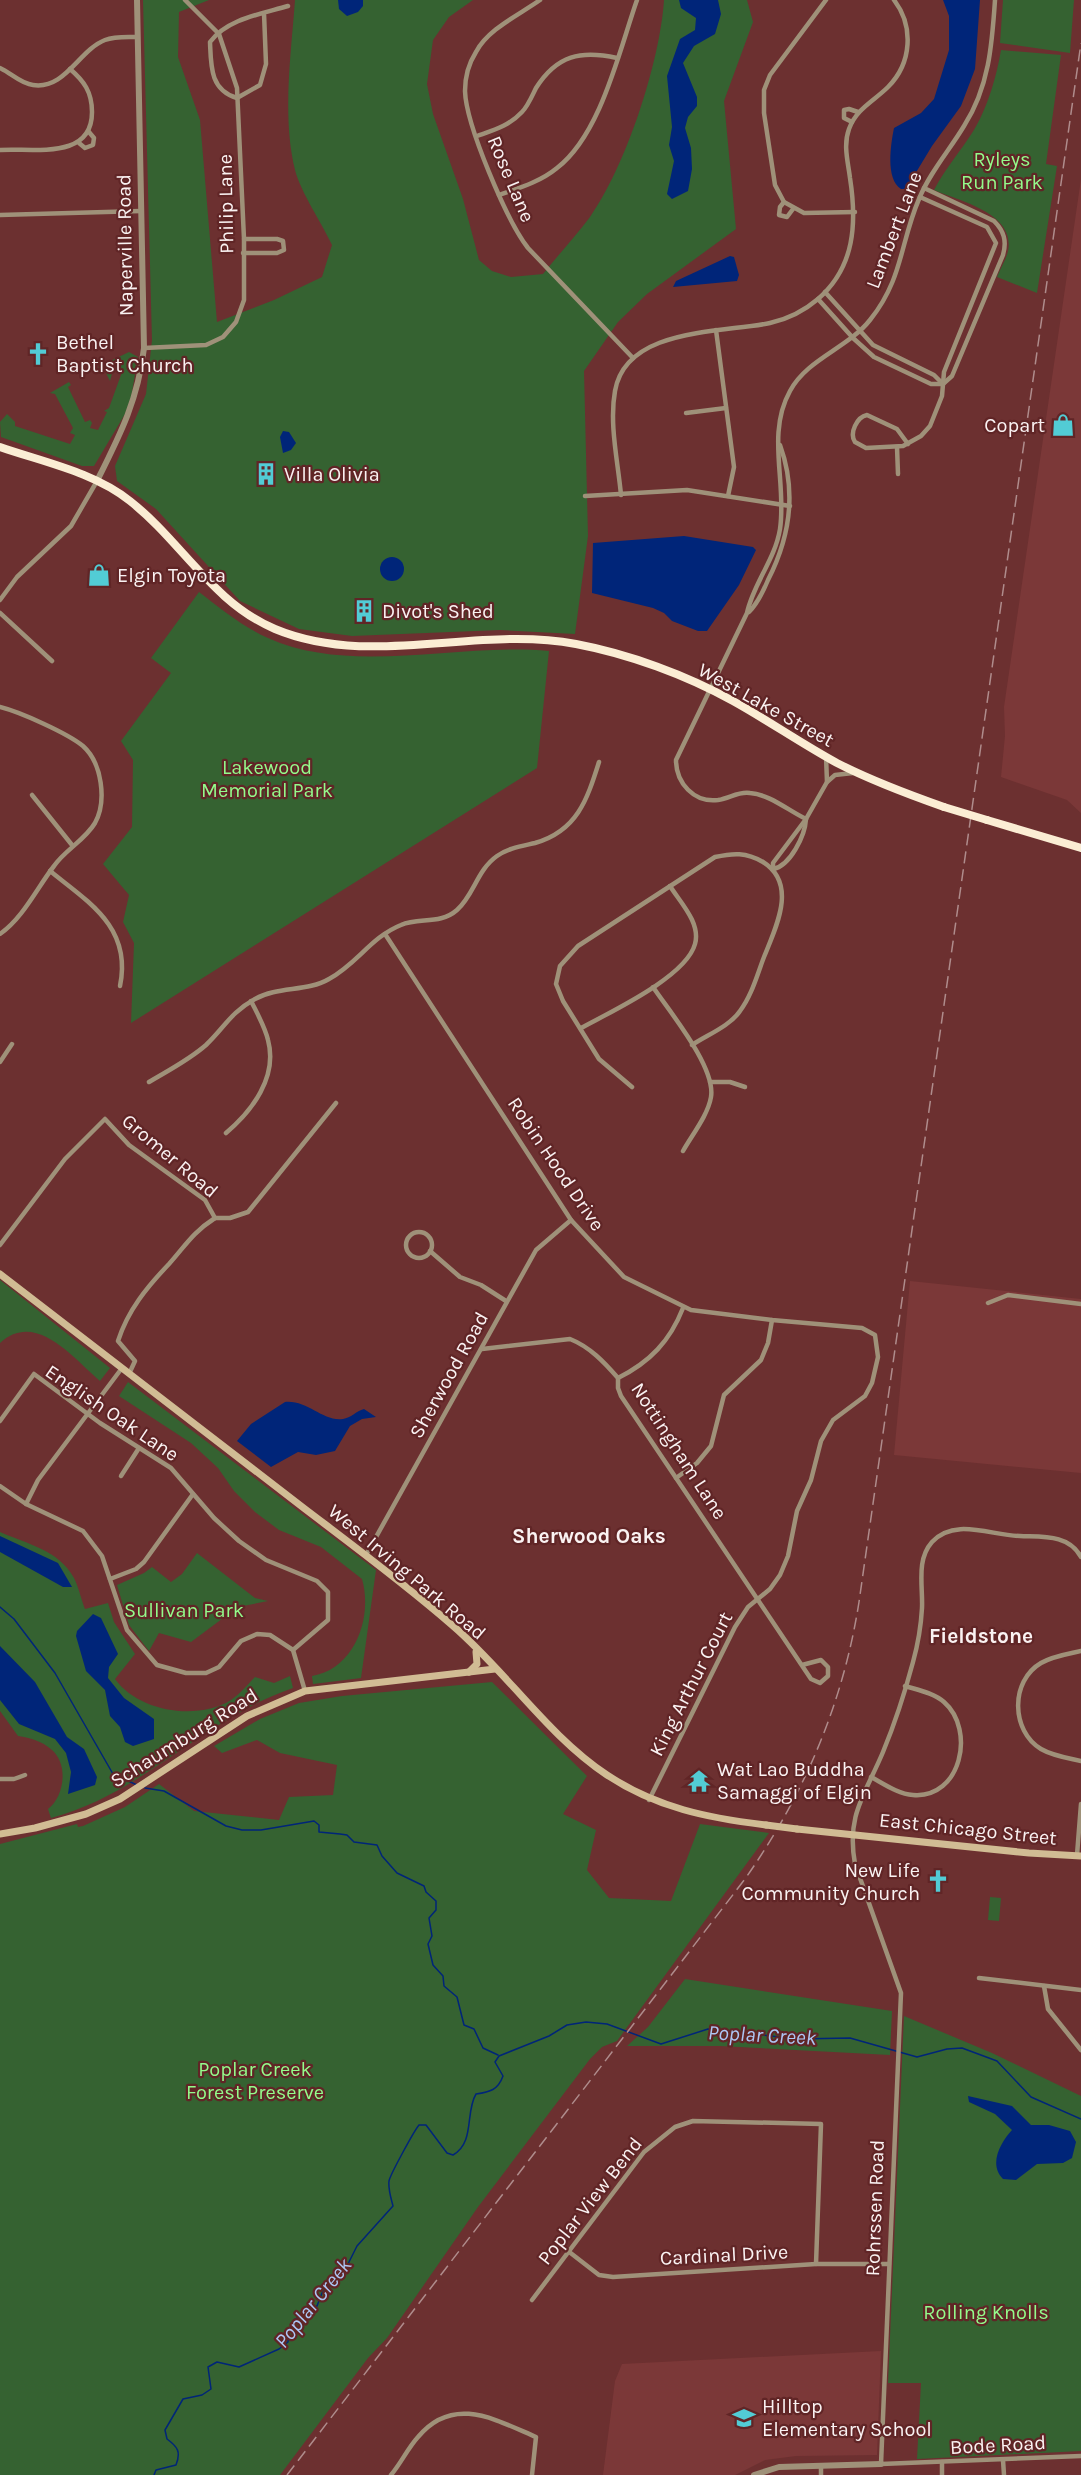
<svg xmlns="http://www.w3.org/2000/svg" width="1081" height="2475" font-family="Karla,sans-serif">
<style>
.built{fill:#7b3838}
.green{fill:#356231}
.water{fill:#002579}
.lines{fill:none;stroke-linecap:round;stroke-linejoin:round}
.stream{stroke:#002579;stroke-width:1.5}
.minor{stroke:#9f9179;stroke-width:4.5}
.tertiary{stroke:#9f9179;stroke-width:6}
.secondary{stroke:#d1bc94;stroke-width:7}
.trunk{stroke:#fbedd4;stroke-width:8}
.rail{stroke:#af8c8c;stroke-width:1.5;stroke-dasharray:12 6;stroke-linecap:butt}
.secondary-bridge{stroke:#d1bc94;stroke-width:7}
.trunk-bridge{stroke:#fbedd4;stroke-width:8}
.labels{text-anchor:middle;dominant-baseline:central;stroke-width:4.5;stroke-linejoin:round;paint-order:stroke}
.park-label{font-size:20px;fill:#93fb8b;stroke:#602526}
.street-label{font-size:20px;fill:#faf2f2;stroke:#602526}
.poi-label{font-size:20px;fill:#faf2f2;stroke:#602526;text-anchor:start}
.neighbourhood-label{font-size:21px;font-weight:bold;fill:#faf2f2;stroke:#602526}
.water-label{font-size:21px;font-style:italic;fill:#adc6f4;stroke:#602526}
</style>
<rect width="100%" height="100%" fill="#6c3030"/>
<g class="built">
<polygon points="1081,179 1081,813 1067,800 1001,777 1005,736 1004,707"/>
<polygon points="910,1281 1081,1299 1081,1473 894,1455"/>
<polygon points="881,2351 877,2455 796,2456 765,2460 735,2475 603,2475 615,2381 622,2364"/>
</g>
<g class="green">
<path d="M143 0H209L179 12 178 57 200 120 217 322 274 300 322 277 332 245C322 223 301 193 295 170 282 117 291 55 295 0H473L449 17 433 40 427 84 433 114 463 199 479 260 492 271 511 277 543 274C558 255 575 237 590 217 626 166 660 62 664 0H747L753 22 724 101 736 229 647 294 618 322 584 371 588 536 575 634 500 630 352 636 299 629 240 601 156 509 117 481 115 466 146 394 152 340Z"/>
<polygon points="1003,0 1074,0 1070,53 1000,43"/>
<path d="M1001 50 1061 55 1046 164 1057 166 1037 293 997 277C1000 269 1006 260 1008 251 1016 213 959 201 934 190 945 169 956 157 968 139 986 114 996 79 1001 50Z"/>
<polygon points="129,352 138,357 131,398 125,414 94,466 82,466 1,437 0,422 7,414 15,422 15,426 70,444 75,435 70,433 73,428 55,394 50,393 69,382 71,385 68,387 85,422 90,420 92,423 90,428 98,430 107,412 104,411 109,408 122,372 113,370 110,381 104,369 100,370 98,367"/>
<path d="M199 592C221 609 243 627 268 638 352 676 459 642 549 651L537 768 131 1023 134 943 123 922 129 895 103 864 132 827 133 760 121 741 171 673 151 658Z"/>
<path d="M0 1280 110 1368 100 1381C73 1358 36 1310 0 1343Z"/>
<path d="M128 1382 376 1570 361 1678 313 1684 312 1676C355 1669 373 1617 362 1579L321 1547 279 1530 255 1512 234 1491 218 1468 191 1443 119 1396Z"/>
<path d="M0 1532C27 1544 59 1550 74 1578 79 1588 81 1599 85 1609L108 1603 114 1622 135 1654 115 1679C139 1712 197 1721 231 1700 240 1694 247 1685 255 1677L274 1683 290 1676 293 1688C204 1718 143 1794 51 1818L48 1809C64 1797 69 1765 52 1750 42 1741 31 1738 18 1736L0 1711Z"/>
<polygon points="197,1553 255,1598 268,1601 238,1607 191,1642 159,1633 149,1651 129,1625 117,1585 144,1573 152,1567 171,1582 182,1574"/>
<polygon points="492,1682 587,1776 563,1814 596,1830 587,1870 609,1898 671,1901 700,1824 769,1833 617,2041 602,2047 590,2059 478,2207 387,2338 368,2358 280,2475 0,2475 0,1844 77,1824 78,1827 83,1826 125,1807 159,1784 194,1811 279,1820 289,1797 333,1795 337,1765 280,1753 257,1740 222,1753 214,1746 260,1719 299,1703 342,1696"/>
<polygon points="990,1897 1001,1898 999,1921 988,1920"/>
<polygon points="685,1979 892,2011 890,2055 720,2046 627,2046 648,2027"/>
<polygon points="904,2016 992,2053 1081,2096 1081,2451 917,2459 921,2383 888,2383"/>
</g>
<g class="water">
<polygon points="338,0 363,0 363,6 358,12 347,16 339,9"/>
<polygon points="679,0 718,0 721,14 715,34 694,46 683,63 697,97 697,106 688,117 685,128 691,148 692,169 688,191 672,199 667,194 674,161 669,145 672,127 667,76 680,39 695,30 696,18 681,8"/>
<path d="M943 0H980L975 69 961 106 932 146 906 189H901C885 179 891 143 894 128L921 113 934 99 949 50V16Z"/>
<polygon points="730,256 734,257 739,275 737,281 673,287 676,281"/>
<polygon points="283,431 289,432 296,443 291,450 283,453 280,437"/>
<polygon points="684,536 753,547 756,550 739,585 707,631 698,631 672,621 664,613 653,608 592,593 593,543"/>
<circle cx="392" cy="569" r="12"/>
<path d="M285 1402C308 1400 323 1422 343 1419 351 1418 356 1411 364 1409L376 1417 362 1419 350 1426 335 1451 316 1455 298 1452 271 1467 237 1441 251 1424Z"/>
<polygon points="0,1536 58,1563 72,1587 63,1587 0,1552"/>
<polygon points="93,1614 101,1618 118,1654 109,1667 108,1678 124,1698 154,1719 154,1739 133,1746 125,1742 120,1727 110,1716 105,1690 86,1671 76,1636 77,1631"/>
<polygon points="0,1646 35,1682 67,1737 84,1749 97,1777 95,1785 68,1794 71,1772 66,1753 55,1739 19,1724 0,1700"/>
<path d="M968 2096 1012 2106 1031 2125H1049L1070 2131 1076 2142 1072 2158 1063 2163 1037 2164 1016 2180 1003 2179C988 2164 1001 2142 1012 2130L995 2114 969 2102Z"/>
</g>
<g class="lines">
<g class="stream">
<polyline points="0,1607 14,1619 55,1673 113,1774 137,1785"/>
<polyline points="145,1788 164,1791 226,1826 242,1830 261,1830 314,1821 319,1825 319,1832 340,1834 347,1835 354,1842 377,1845 382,1856 397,1873 424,1886 426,1892 436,1901 436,1910 429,1918 432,1936 428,1944 433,1965 443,1976 444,1986 457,1997 464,2025 474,2029 483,2048 498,2055"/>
<path d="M154 2475 156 2470 176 2465C181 2452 178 2447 167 2439L165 2430 183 2399 202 2395 211 2389 208 2367 217 2362 239 2367 279 2349 288 2342 289 2330 294 2320 317 2306 322 2293 345 2270 357 2246 393 2206C391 2198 388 2189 389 2181 390 2175 414 2131 419 2125H426L447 2153 453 2155C475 2143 465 2112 476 2094 490 2092 498 2090 503 2076L495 2062 499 2056 549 2036 567 2025 586 2022 607 2024 661 2044 708 2029 797 2039 850 2038 917 2057 947 2049 962 2048 997 2061 1031 2097 1081 2119"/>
</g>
<g class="minor">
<path d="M540 0C519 15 488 29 476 52 469 63 465 78 465 91 466 125 507 221 528 248L633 358"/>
<polyline points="826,0 770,75 764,90 764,113 775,185 784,202 804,213 855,212"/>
<path d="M264 13 266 64 260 85 237 98C210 90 211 66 210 42 227 19 261 14 288 6"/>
<path d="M0 68C11 73 21 84 33 85 65 90 79 50 105 40 115 36 127 37 137 37"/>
<polyline points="852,122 844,118 844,110 849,109 858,112"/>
<path d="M477 136C494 130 509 126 522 112 528 106 532 96 536 88 557 55 581 50 617 58"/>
<polyline points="79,143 85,148 93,145 94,138 89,132"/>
<path d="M0 150C35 148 92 160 92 112 92 92 84 81 70 69"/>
<path d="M924 188 994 221C1004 231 1007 241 1003 255L952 376 943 384"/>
<path d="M499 195C519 188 540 182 557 168 601 134 619 51 637 0"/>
<polyline points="784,202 780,207 779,215 787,217 793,209"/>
<polyline points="0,215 141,211"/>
<polyline points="243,253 277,253 284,250 283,241 277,239 244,239"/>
<polyline points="825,292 873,345 934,375 943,384"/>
<polyline points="818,299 853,338 874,357 931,384 943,384"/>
<polyline points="716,330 734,467 728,496"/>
<polyline points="144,348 206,345 223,337 236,322 244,300 244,239 237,88 219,34 185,0"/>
<polyline points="686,413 726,408"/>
<path d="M908 444 897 429 867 415C857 417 849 433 855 442L866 448 903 446 921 436 930 426 942 396 944 372 996 243 987 227 920 197"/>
<polyline points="897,447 898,474"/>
<path d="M621 495C618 462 609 424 615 391 626 327 723 333 770 323 788 319 804 311 818 299 855 267 857 223 850 178 848 162 843 145 849 129 856 109 874 101 888 87 912 63 914 26 894 0"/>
<polyline points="585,496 687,490 790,506"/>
<polyline points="0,600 17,577 71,526 97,481"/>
<path d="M749 612C758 603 763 592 768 580 790 537 797 492 780 445"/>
<polyline points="0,613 52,661"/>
<path d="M0 707C20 712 67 733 83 746 102 763 107 801 95 823 85 840 65 850 54 866 37 888 23 918 0 934"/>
<polyline points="826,756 827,782"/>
<polyline points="32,795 72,845"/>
<path d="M806 819C789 811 769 794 750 793 739 791 730 798 718 800 694 803 676 783 676 760L747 613C753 584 775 560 780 529 787 483 766 434 790 391 807 359 848 348 870 320 903 279 900 243 919 199 930 172 949 151 964 126 989 87 992 45 995 0"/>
<polyline points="773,869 773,863 806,819 827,782 835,775 853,773"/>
<path d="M773 869C790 866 805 836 806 819"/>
<path d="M50 871C90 903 132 928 120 986"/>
<polyline points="385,934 571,1220 624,1277 691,1310 772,1320 862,1328 875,1335 878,1357 872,1383 865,1396 833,1420 821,1441 811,1480 797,1511 788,1556 780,1575 770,1589 748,1607 735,1627 649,1800"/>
<path d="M653 987C669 1011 716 1067 711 1097 708 1115 692 1135 683 1151"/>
<path d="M581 1028C610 1012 686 977 695 944 701 923 680 902 670 886"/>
<polyline points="0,1062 12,1044"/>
<path d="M149 1082C169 1070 189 1060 206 1045 225 1027 230 1013 255 999 278 986 307 992 329 979 357 964 371 937 401 925 419 917 440 925 457 910 474 895 477 870 497 856 508 848 522 846 535 843 577 831 587 800 599 762"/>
<polyline points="710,1082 730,1082 745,1087"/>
<path d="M632 1087 599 1059 563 1001 556 984 560 966 578 946 715 857C733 853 746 852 763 862 798 884 776 927 764 957 757 975 752 995 740 1011 730 1026 707 1035 692 1045"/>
<path d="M226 1133C252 1111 278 1077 268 1040 265 1027 257 1013 251 1001"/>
<polyline points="215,1218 230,1218 248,1212 336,1103"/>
<circle cx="419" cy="1245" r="13"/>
<polyline points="0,1245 65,1159 105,1119 129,1145 205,1200 215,1218"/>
<polyline points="430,1251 460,1277 481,1285 506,1301"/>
<polyline points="988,1303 1008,1295 1081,1304"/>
<path d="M482 1349 570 1339C590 1347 604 1362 618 1378V1388L621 1396 811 1679 820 1683 828 1676V1667L821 1660 802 1665"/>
<path d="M129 1374 135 1361 118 1341C128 1310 147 1287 169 1264 186 1245 192 1233 215 1218"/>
<path d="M618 1378C650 1362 670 1341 683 1308"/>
<polyline points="0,1421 34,1374 100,1423 171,1468 214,1518 239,1541 266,1560 317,1581 328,1592 328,1620 293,1650"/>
<polyline points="121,1476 139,1448"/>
<polyline points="676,1478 697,1463 711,1446 724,1395 761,1360 768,1343 772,1320"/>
<polyline points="0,1486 26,1504 83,1531 102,1556 127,1630 157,1665 186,1673 206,1673 219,1667 241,1641 257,1634 270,1635 293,1650 305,1691"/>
<polyline points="26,1504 38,1480 122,1368"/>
<polyline points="366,1555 536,1250 571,1220"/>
<path d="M1081 1557C1069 1534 1042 1537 1020 1536 992 1536 955 1517 932 1542 916 1560 923 1586 922 1608 921 1626 918 1644 913 1662 905 1692 895 1723 883 1752 865 1795 846 1815 855 1864L901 1993 881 2464 1081 2456"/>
<polyline points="110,1579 136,1569 144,1562 193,1494"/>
<path d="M1081 1651C1068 1654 1053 1656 1041 1663 1010 1681 1011 1731 1041 1749 1053 1756 1068 1758 1081 1761"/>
<path d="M871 1777C884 1784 898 1794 913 1795 961 1799 976 1730 944 1702 934 1693 918 1690 905 1686"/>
<polyline points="0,1779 14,1779 25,1775"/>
<polyline points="1077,1855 1081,1804"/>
<polyline points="979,1978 1081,1990"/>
<polyline points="1044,1986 1048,2009 1081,2050"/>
<polyline points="568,2251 599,2275 613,2277 816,2264 889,2264"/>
<polyline points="532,2300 644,2152 675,2127 693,2121 821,2124 816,2264"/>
<polyline points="1003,2460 1004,2475"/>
<polyline points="942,2462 942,2475"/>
<polyline points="821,2466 821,2475"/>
<path d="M391 2475C401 2463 408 2448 418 2437 453 2395 494 2419 536 2437L532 2475"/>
</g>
<g class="tertiary">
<path d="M97 481C120 435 138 400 144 348L137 0"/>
<polyline points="754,2475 779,2467 881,2464"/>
</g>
<g class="secondary">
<path d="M0 1274C102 1353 203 1430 305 1509 355 1547 405 1584 452 1625 506 1671 548 1736 607 1775 657 1808 708 1818 766 1825"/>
<polyline points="469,1672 477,1664 476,1652"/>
<polyline points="797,1829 1029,1853 1081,1856"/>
<polyline points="0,1834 35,1828 86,1814 120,1799 247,1716 305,1691 495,1669"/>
</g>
<g class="trunk">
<path d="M0 447C43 462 94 472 130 501 181 541 213 603 275 629 371 669 476 625 576 644 629 654 686 675 733 701 769 721 802 744 837 763 872 781 907 794 944 807"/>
<polyline points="987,820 1081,848"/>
</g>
<path class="rail" d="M287 2475 745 1879C804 1795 843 1704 859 1602L1081 43"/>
<polyline class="secondary-bridge" points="766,1825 797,1829"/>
<polyline class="trunk-bridge" points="944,807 987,820"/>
</g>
<defs>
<g id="church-bare" transform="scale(1.8)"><path d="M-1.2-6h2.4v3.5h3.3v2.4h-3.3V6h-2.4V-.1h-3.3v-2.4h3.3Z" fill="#52ccd5" stroke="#602526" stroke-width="2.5" paint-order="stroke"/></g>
<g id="shop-bare" transform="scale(1.8)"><path d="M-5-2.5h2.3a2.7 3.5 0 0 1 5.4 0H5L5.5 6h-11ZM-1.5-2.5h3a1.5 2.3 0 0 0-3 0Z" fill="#52ccd5" stroke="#602526" stroke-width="2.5" paint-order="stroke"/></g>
<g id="building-bare" transform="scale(1.8)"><path d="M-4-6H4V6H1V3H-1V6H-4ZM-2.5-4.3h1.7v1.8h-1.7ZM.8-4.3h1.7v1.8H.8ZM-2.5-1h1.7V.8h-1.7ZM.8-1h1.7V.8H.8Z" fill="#52ccd5" stroke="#602526" stroke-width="2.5" paint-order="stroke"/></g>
<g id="temple-bare" transform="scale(1.8)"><path d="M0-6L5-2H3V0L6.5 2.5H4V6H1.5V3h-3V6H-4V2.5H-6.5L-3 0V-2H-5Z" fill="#52ccd5" stroke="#602526" stroke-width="2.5" paint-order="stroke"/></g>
<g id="school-bare" transform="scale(1.8)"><path d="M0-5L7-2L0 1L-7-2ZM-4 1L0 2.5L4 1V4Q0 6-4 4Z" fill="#52ccd5" stroke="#602526" stroke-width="2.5" paint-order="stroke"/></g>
</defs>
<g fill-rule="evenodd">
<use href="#church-bare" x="38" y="354"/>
<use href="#shop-bare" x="1063" y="425"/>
<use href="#building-bare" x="266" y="474"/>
<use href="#shop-bare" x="99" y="575"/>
<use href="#building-bare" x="364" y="611"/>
<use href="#temple-bare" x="699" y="1781"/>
<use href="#church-bare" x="938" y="1881"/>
<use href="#school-bare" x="744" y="2418"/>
</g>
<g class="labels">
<g class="park-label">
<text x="1002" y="159">Ryleys<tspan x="1002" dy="23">Run Park</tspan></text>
<text x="267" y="767">Lakewood<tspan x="267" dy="23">Memorial Park</tspan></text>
<text x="184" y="1610">Sullivan Park</text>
<text x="255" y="2069">Poplar Creek<tspan x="255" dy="23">Forest Preserve</tspan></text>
<text x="986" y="2312">Rolling Knolls</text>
</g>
<g class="street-label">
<text transform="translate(511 179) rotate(67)">Rose Lane</text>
<text transform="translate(226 204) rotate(-91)">Philip Lane</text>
<text transform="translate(894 230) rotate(-69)">Lambert Lane</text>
<text transform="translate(125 245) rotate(-91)">Naperville Road</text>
<text transform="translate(766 705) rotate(29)">West Lake Street</text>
<text transform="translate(170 1156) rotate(40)">Gromer Road</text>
<text transform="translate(556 1164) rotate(56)">Robin Hood Drive</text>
<text transform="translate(449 1375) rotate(-61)">Sherwood Road</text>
<text transform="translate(112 1413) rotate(34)">English Oak Lane</text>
<text transform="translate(679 1451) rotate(57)">Nottingham Lane</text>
<text transform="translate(407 1572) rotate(40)">West Irving Park Road</text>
<text transform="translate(691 1684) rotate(-63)">King Arthur Court</text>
<text transform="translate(184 1738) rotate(-32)">Schaumburg Road</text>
<text transform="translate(968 1829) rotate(6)">East Chicago Street</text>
<text transform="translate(590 2201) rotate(-52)">Poplar View Bend</text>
<text transform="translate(875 2208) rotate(-88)">Rohrssen Road</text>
<text transform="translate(724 2255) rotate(-3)">Cardinal Drive</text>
<text transform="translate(998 2445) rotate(-3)">Bode Road</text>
</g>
<g class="poi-label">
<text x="56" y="342">Bethel<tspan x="56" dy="23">Baptist Church</tspan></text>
<text x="1045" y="425" text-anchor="end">Copart</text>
<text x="284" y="474">Villa Olivia</text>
<text x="117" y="575">Elgin Toyota</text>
<text x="382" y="611">Divot's Shed</text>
<text x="717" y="1769">Wat Lao Buddha<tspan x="717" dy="23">Samaggi of Elgin</tspan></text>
<text x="920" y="1870" text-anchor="end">New Life<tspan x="920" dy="23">Community Church</tspan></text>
<text x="762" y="2406">Hilltop<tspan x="762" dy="23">Elementary School</tspan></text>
</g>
<g class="neighbourhood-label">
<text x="589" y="1536">Sherwood Oaks</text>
<text x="981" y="1636">Fieldstone</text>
</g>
<g class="water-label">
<text transform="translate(762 2035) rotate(3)">Poplar Creek</text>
<text transform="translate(313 2303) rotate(-51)">Poplar Creek</text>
</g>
</g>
</svg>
